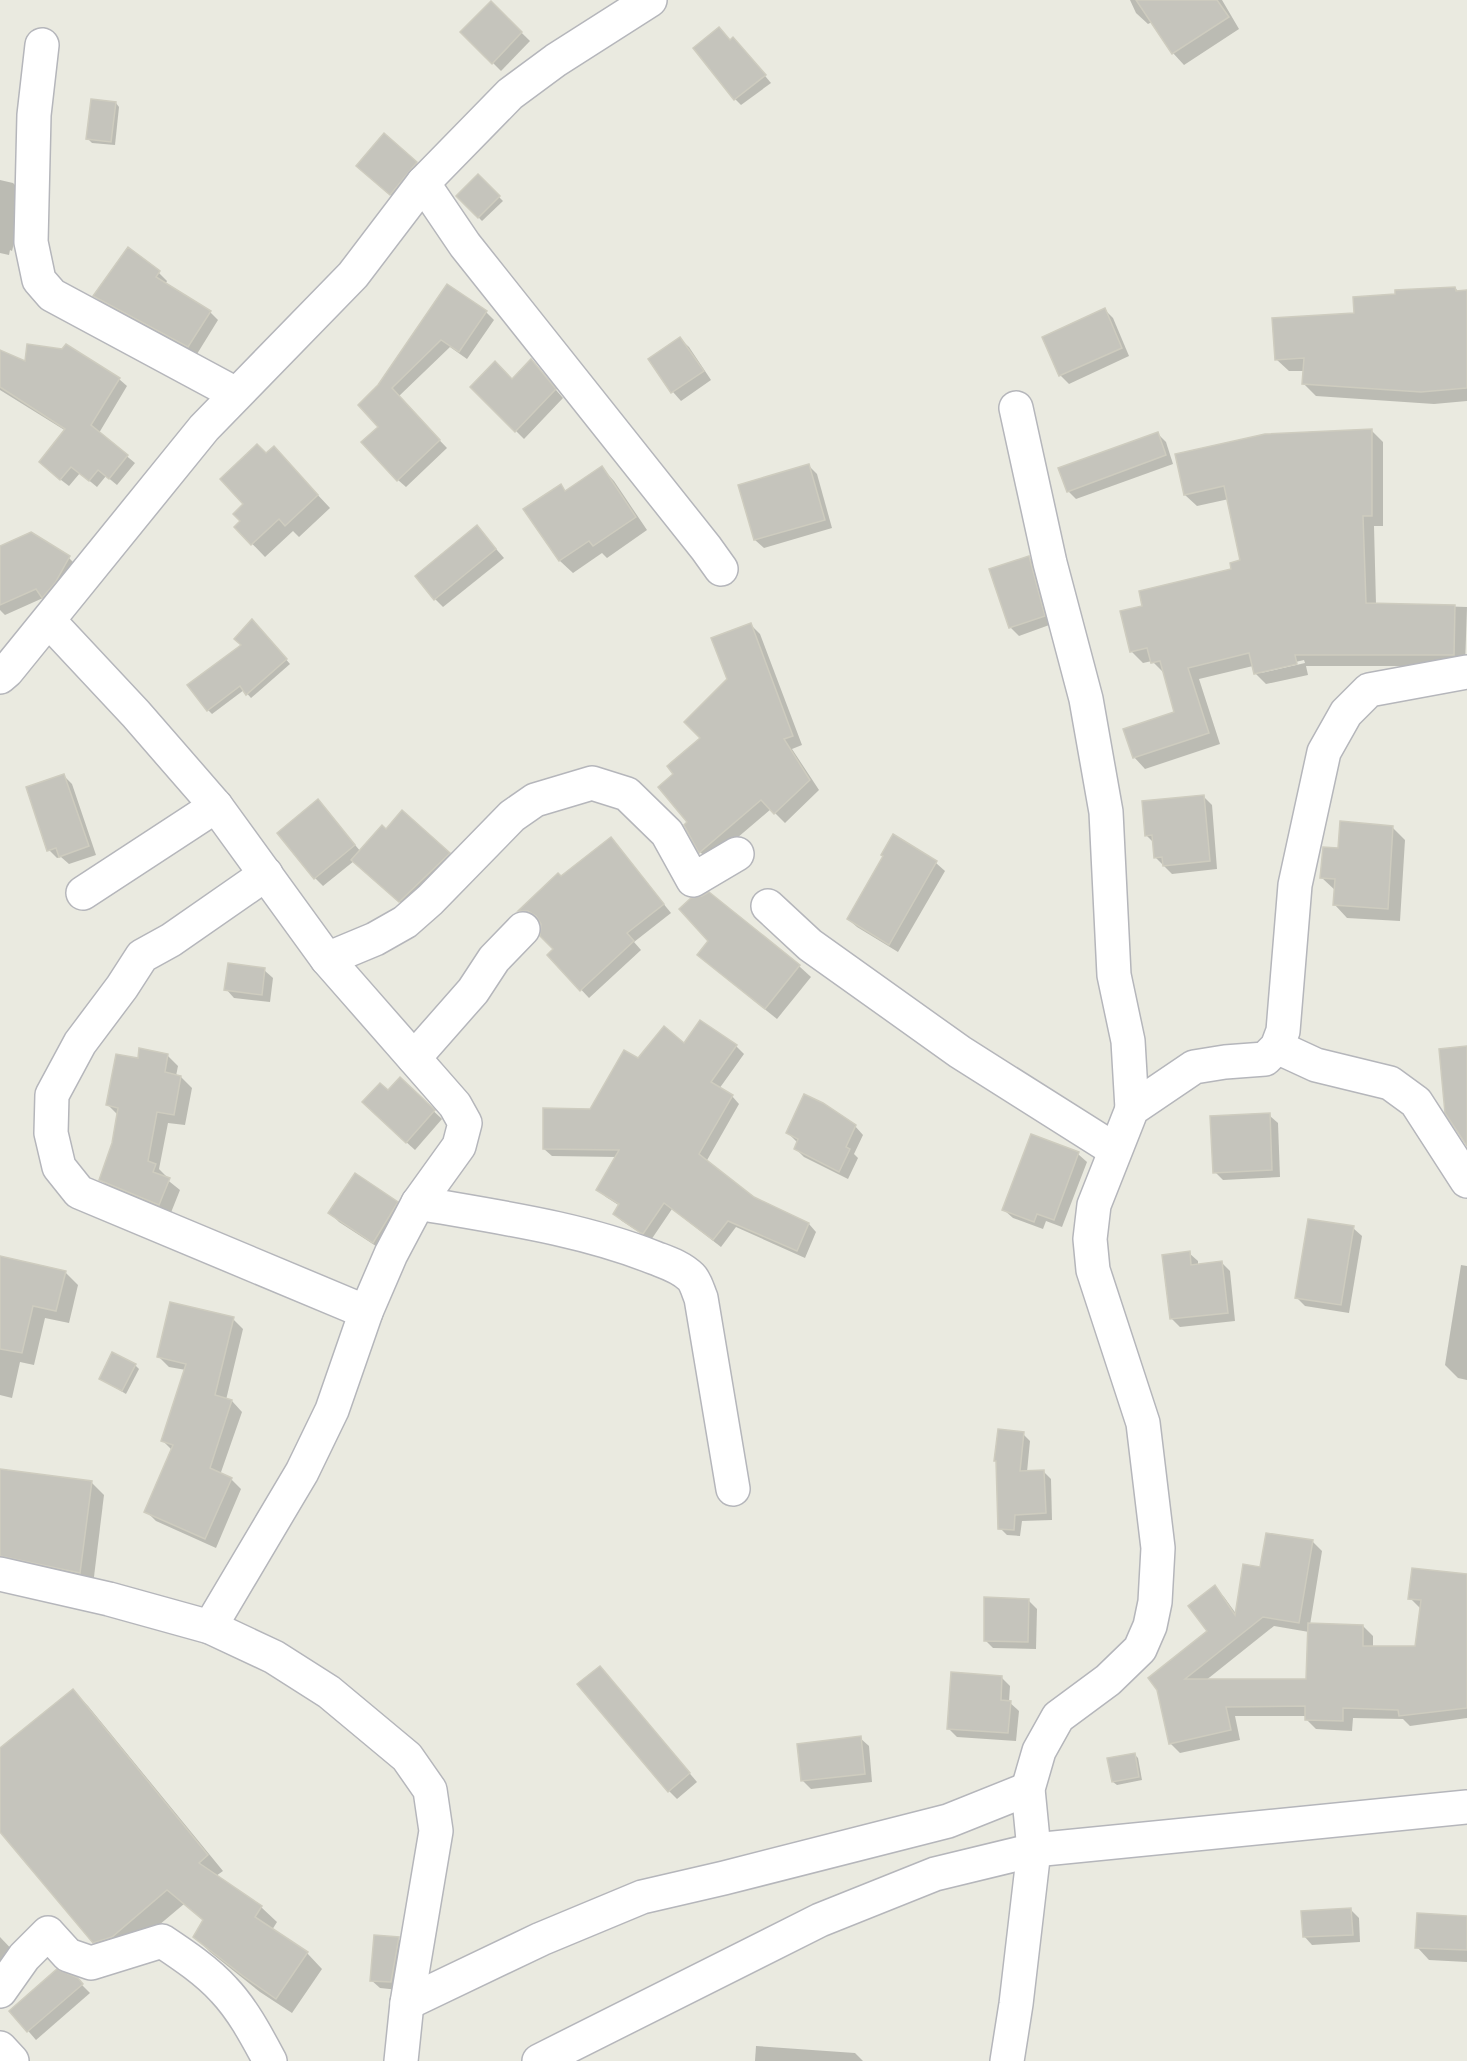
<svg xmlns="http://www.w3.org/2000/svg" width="1467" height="2061" font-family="'Work Sans',sans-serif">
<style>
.shadow{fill:#0003;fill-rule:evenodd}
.building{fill:#c5c4bc;stroke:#ceccbf;stroke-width:1.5}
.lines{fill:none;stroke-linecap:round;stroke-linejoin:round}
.minor-casing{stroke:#b5b6bb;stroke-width:36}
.minor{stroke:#fff;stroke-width:33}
</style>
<rect width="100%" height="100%" fill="#eaeae0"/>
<g class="shadow">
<polygon points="1130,0 1222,0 1239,29 1184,65 1173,53 1152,22 1148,24 1136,13"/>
<polygon points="491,3 530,41 501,71 462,32"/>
<polygon points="730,41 739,45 771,83 741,105 735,99"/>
<polygon points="116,103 119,107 115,145 92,143 88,139"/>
<polygon points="384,135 425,171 399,202 367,174"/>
<polygon points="478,176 503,201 482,221 458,196"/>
<polygon points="0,180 13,183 21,191 20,219 12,251 10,250 9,255 0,253"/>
<polygon points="159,273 167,281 165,285 210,312 218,320 197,354 103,304 95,296"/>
<polygon points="447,286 486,312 494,320 467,359 450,347 398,397 447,448 406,487 398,480 380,427 379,386"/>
<polygon points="1455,288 1459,292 1467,291 1467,401 1434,404 1316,396 1304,384 1305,371 1289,371 1276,359 1356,314"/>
<polygon points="1105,310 1113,318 1129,356 1069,384 1060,375 1044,337"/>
<polygon points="680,339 689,347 711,380 681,401 673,392 650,359"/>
<polygon points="0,351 26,363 119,379 127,386 99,433 135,463 117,485 106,476 97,487 80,473 69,486 48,470 66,431 0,390"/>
<polygon points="531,361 563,398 524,439 472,387 512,381"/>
<path d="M1371 430 1383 442V526H1374L1376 604 1467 607 1465 666H1306L1308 675 1266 684 1255 673 1253 666 1199 679 1220 744 1145 769 1134 757 1176 713 1164 673 1152 661 1143 663 1132 652 1144 607 1233 570 1242 561 1229 499 1197 506 1185 495ZM1304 660 1305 663 1261 673V670Z"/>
<polygon points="1157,433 1166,442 1173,464 1076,499 1068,491"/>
<polygon points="266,455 286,461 330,508 299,537 293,531 265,557 236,527 242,521 245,504"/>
<polygon points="809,466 817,474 832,528 764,548 755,540 740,486"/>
<polygon points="602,468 614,481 647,530 607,558 602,553 573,573 560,561 525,510 560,486 566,492"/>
<polygon points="477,527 504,558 443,607 435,599"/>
<polygon points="0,548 69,558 77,566 51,605 43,598 5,615 0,610"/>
<polygon points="1029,557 1037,566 1052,624 1019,636 1010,627"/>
<polygon points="750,624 760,634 802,745 792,749 819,790 785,823 771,809 710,861 700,852 675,774 702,738"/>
<polygon points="256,625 290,664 251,698 244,690 212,714 208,710"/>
<polygon points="63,775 72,784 96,855 69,864 61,857 57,858 49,850"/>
<polygon points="1204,797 1212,805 1217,869 1172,874 1155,857 1154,843 1146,835"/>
<polygon points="318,801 361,852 387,831 449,854 462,866 413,914 354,861 323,886 315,878"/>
<polygon points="1392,827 1405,840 1400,921 1347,918 1335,905 1336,891 1322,878 1339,849"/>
<polygon points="893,836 936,863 945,871 898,952 857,927 848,919 885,857"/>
<polygon points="611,839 671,913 634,942 641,950 589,998 549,955 555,949 543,924 538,919 528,919 521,911"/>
<polygon points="699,955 799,966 811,977 777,1019 711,966"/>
<polygon points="264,970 273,978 270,1002 234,998 226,989"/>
<polygon points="684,1045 736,1046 744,1054 719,1089 732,1096 739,1104 706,1162 753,1198 809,1224 816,1232 805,1258 736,1227 721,1247 672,1209 651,1240 622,1221 614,1214 620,1206 606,1197 598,1190 617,1157 552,1156 544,1149 591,1110 638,1060"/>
<polygon points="167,1055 178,1066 176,1076 181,1077 192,1088 185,1125 168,1123 159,1169 166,1176 165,1178 180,1190 170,1215 112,1191 101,1180 114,1144 119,1116 108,1105 139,1060"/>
<polygon points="400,1080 442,1119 415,1150 372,1111"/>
<polygon points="1269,1115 1278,1123 1280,1177 1223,1180 1215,1172"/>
<polygon points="855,1126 863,1135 854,1154 858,1158 848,1179 804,1157 795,1148 798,1143 788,1133"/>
<polygon points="1032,1136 1078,1154 1087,1162 1062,1227 1046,1221 1043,1229 1013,1218 1004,1210"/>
<polygon points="397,1203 405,1211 382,1250 339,1222 330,1213"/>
<polygon points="1353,1228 1362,1236 1349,1313 1305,1306 1297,1298"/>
<polygon points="1189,1253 1198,1261 1198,1266 1222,1263 1230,1271 1235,1321 1180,1327 1171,1318"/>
<polygon points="1461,1265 1467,1266 1467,1380 1458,1378 1445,1365"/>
<polygon points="65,1272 78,1285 69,1323 45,1318 34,1365 20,1362 12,1398 0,1395 0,1275"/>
<polygon points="233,1319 243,1329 226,1400 232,1401 242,1412 220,1475 231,1479 241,1489 216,1548 156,1521 146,1511 172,1450 163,1441 186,1370 169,1367 159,1357"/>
<polygon points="135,1365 139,1369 126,1394 101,1379"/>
<polygon points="1023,1434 1030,1441 1027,1472 1044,1472 1051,1479 1052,1520 1022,1521 1020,1536 1007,1535 1000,1528"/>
<polygon points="0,1471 91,1482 104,1495 93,1585 0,1574"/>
<path d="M1312 1541 1322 1551 1310 1625 1363 1626 1373 1636V1648H1416L1420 1608 1410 1598 1467 1576V1718L1410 1726 1403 1719 1353 1718 1352 1731 1316 1729 1306 1719V1716H1235L1240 1740 1180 1753 1170 1743 1159 1689 1209 1631 1214 1587 1224 1597 1237 1615 1262 1569ZM1274 1626 1309 1632 1308 1680 1205 1681Z"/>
<polygon points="1029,1601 1037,1609 1036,1649 993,1648 985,1640"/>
<polygon points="607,1676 697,1782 677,1799 669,1791"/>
<polygon points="1001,1677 1010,1686 1009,1702 1019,1711 1016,1741 957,1737 948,1728"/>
<polygon points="73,1691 88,1706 223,1871 216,1876 261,1907 277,1922 272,1930 307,1953 322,1969 292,2013 260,1992 210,1952 194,1936 204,1921 184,1904 127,1952 110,1958 94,1942 0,1830 0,1750"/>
<polygon points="860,1738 869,1746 872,1782 811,1789 803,1781"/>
<polygon points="1134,1754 1138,1758 1142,1780 1117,1785 1113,1782"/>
<polygon points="1351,1910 1359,1918 1360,1942 1312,1945 1304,1936"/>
<polygon points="1467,1917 1467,1962 1429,1960 1417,1947"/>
<polygon points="0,1937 17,1955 0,1971"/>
<polygon points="398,1939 407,1947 399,1990 380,1988 371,1980"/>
<polygon points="77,1980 90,1993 36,2040 11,2011"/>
<polygon points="756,2046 855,2053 863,2061 755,2061"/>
</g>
<g class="building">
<polygon points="1136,0 1217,0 1229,17 1172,54"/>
<polygon points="491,1 522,32 492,64 460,32"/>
<polygon points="719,27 730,40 733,37 766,75 734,100 693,48"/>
<polygon points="91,99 116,102 111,142 86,139"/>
<polygon points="384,133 417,162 390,195 356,166"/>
<polygon points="478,174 500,196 478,218 456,196"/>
<polygon points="128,247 160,271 156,277 211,311 188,347 93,296"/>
<polygon points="447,284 487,311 459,352 441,340 392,388 440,440 397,481 361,442 378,427 358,405 378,385"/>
<polygon points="1455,287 1456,291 1467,290 1467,388 1421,392 1302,384 1304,358 1275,360 1272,318 1354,313 1353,297 1395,294 1395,290"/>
<polygon points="1105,308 1122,348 1059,376 1042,337"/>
<polygon points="680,337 704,371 671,393 648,359"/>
<polygon points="27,344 62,349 66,344 120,378 91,425 128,455 109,479 98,470 89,481 71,467 60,480 39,462 65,429 0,387 0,350 25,361"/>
<polygon points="531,359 556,389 515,432 470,387 495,361 512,379"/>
<polygon points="1372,429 1372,516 1363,516 1366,603 1455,605 1454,655 1295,655 1297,664 1254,674 1249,653 1188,668 1209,733 1133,758 1123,729 1174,712 1160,661 1151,663 1147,648 1130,652 1120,611 1142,606 1139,591 1231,569 1230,563 1240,560 1224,486 1184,495 1175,454 1265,434"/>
<polygon points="1158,432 1166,455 1067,492 1058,468"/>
<polygon points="257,444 266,453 274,446 318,495 285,526 279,519 251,545 234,527 240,521 233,514 243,504 220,479"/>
<polygon points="809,464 825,520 754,540 738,485"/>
<polygon points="602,466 636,517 593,546 589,541 559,561 523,509 561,484 565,491"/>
<polygon points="477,525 496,549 434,600 415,576"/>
<polygon points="31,532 70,556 55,583 42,598 36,589 0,605 0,546"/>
<polygon points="1029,556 1045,616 1009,628 989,569"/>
<polygon points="252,619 287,659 246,695 240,686 207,711 187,685 241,645 234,639"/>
<polygon points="751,623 793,736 784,739 810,780 774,814 761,800 699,853 684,825 687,822 658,787 673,774 667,766 700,738 684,722 727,679 711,638"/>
<polygon points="64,774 89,846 59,857 56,848 47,851 26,787"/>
<polygon points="1204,795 1210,861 1163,866 1162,857 1154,858 1152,835 1145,836 1142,801"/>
<polygon points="318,799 355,845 314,879 277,833"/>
<polygon points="402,810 450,853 399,902 351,860 382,825 386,829"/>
<polygon points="1340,821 1393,826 1388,909 1333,905 1335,879 1320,878 1323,847 1338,848"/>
<polygon points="893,834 937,861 889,945 847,919 883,856 881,855"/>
<polygon points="611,837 664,904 627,933 634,941 580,991 547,955 553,949 540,936 541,924 536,916 528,911 518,911 558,873 561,876"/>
<polygon points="709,892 800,965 765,1009 697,955 708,941 679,909 691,898 702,896"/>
<polygon points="228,963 265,968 262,995 224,990"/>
<polygon points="700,1020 737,1045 711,1082 733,1095 699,1154 754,1197 809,1223 797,1251 728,1221 713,1240 664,1203 643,1234 641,1233 613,1214 619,1204 596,1190 619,1150 543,1149 543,1108 590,1109 624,1050 638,1058 664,1026 684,1043"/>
<polygon points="1467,1046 1467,1146 1445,1113 1439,1049"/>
<polygon points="139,1048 168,1054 165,1072 181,1076 174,1115 157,1112 148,1161 156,1164 153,1172 170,1178 159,1205 99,1180 112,1143 118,1108 106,1105 116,1054 138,1058"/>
<polygon points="400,1077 435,1110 406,1143 362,1102 380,1083 388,1090"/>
<polygon points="804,1094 823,1103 856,1125 846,1147 850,1149 839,1172 794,1149 798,1139 786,1133"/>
<polygon points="1270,1113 1272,1170 1213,1173 1210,1116"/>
<polygon points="1031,1134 1079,1152 1054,1220 1037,1214 1034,1222 1002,1210"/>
<polygon points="355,1173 398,1202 373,1243 328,1213"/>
<polygon points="1308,1219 1354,1226 1341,1305 1295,1298"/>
<polygon points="1190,1251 1191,1265 1222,1261 1228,1313 1170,1319 1162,1255"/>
<polygon points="0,1256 66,1271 56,1311 33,1306 22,1353 0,1349"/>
<polygon points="170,1302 234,1317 215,1395 232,1400 210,1468 232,1478 205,1539 144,1512 173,1445 161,1441 186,1364 157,1357"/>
<polygon points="112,1352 136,1364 122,1391 99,1379"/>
<polygon points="998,1429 1024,1432 1020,1471 1044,1470 1046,1513 1015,1515 1014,1530 998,1529 996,1461 994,1461"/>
<polygon points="0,1469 92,1481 80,1573 0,1556"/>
<polygon points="1266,1533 1313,1540 1299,1623 1263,1617 1185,1679 1306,1679 1308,1623 1363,1625 1363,1646 1415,1646 1421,1600 1408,1599 1412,1568 1467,1574 1467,1708 1399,1716 1398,1710 1343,1708 1343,1721 1305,1720 1305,1706 1226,1707 1231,1730 1169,1744 1157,1690 1148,1678 1207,1631 1188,1606 1215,1585 1235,1615 1243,1564 1260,1567"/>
<polygon points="984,1597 1029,1599 1028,1642 984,1641"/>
<polygon points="600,1666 690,1773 668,1792 577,1684"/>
<polygon points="951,1672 1002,1676 1001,1700 1011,1701 1008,1733 947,1729"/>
<polygon points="73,1689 208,1855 199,1863 262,1906 255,1917 308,1952 276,1999 243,1976 193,1937 203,1920 167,1890 112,1937 93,1943 0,1832 0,1748"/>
<polygon points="861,1736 865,1774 801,1781 797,1744"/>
<polygon points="1135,1753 1139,1777 1112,1782 1107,1758"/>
<polygon points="1351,1908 1353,1935 1303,1937 1301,1911"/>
<polygon points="1417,1913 1467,1916 1467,1950 1415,1948"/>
<polygon points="374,1935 399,1937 391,1982 370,1981"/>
<polygon points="57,1969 78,1978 83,1984 27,2032 9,2011"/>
</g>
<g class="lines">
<g class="minor-casing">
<g id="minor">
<polyline points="42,45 34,115 31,242 39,280 52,295 236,394"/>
<polyline points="423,183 465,245 706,548 721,569"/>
<polyline points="1016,408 1050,563 1086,699 1106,812 1114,975 1128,1041 1132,1109"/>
<polyline points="49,621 136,714 216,806 327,959 455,1105 465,1123 459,1146 418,1203 391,1254 366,1312 332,1410 302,1472 210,1627"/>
<polyline points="0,677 7,671 204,428 353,275 423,183 510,94 556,60 650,0"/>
<polyline points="266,874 171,940 142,956 122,987 80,1043 52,1095 51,1133 59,1167 79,1192 366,1312"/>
<polyline points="83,893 216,806"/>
<polyline points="768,906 810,945 960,1052 1115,1150"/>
<polyline points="327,959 375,939 405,922 430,900 512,816 535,800 592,783 627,794 667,833 693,880 737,854"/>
<polyline points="1277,1047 1316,1065 1390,1083 1416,1102 1467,1181"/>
<polyline points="414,1058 473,991 494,959 523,929"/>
<path d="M418 1203C497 1217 580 1228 655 1258 668 1263 681 1267 691 1277 696 1282 698 1291 701 1298L733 1489"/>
<polyline points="0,1574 109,1599 210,1627 274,1657 329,1692 407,1757 430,1790 436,1831 407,2003 401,2061"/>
<path d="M0 1991 24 1957 48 1933 68 1955 91 1963 162 1941C183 1955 207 1971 224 1990 243 2010 257 2037 270 2061"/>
<polyline points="407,2003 541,1939 642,1897 724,1878 948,1821 1028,1789"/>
<polyline points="0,2048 12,2061"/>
<polyline points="539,2061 820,1920 935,1874 1034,1850 1467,1807"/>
<polyline points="1007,2061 1016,2004 1034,1850 1028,1789 1039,1751 1058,1717 1108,1680 1140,1649 1150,1626 1155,1602 1158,1548 1143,1423 1093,1270 1090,1239 1094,1205 1132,1109 1194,1067 1225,1062 1265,1059 1277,1047 1283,1031 1295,885 1324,752 1346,713 1369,690 1467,672"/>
</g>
</g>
<use href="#minor" class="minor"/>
</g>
</svg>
